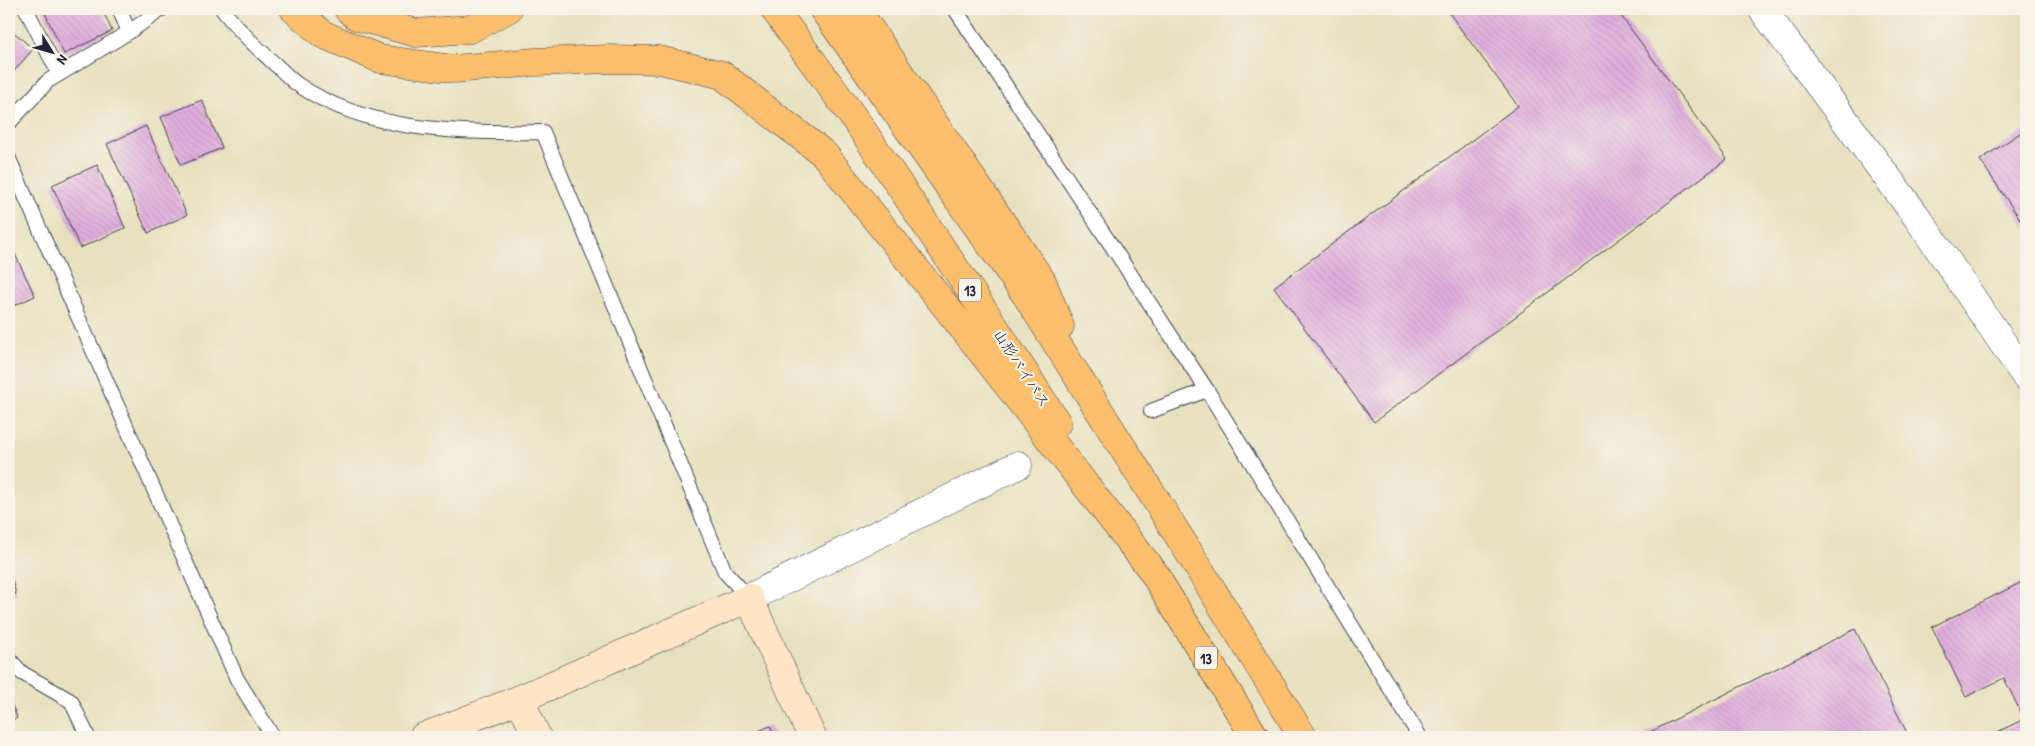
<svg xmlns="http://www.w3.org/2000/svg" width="2035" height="746" font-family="'Patrick Hand','Klee One',sans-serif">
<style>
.building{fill:url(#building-back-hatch)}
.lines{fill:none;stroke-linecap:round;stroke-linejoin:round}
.lane-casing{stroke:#403f4f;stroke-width:16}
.street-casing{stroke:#403f4f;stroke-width:29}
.secondary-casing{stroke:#403f4f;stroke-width:29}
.highway-casing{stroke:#403f4f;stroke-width:29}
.lane{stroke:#fff;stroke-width:14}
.street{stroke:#fff;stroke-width:28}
.secondary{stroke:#fde5c5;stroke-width:28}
.highway{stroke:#fabe6d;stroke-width:28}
.labels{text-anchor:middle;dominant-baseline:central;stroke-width:4.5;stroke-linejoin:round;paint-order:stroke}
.shield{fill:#f7f3e8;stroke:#62616f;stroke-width:1}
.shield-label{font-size:14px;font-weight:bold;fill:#22223b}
.street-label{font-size:15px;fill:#22223b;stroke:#f7f3e8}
</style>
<defs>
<pattern id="building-back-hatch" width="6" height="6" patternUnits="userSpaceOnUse" patternTransform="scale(1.25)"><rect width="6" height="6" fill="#e0aedd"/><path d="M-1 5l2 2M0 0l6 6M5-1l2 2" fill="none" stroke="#c095bf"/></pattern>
</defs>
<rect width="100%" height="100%" fill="#f7f3e8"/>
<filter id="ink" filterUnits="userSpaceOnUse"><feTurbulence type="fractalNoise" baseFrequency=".02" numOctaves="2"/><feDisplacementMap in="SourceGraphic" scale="10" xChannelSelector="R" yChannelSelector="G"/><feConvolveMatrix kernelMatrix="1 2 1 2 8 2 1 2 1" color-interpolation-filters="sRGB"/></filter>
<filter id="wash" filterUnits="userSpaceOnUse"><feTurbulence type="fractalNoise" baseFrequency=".0096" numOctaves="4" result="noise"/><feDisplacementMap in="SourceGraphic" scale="20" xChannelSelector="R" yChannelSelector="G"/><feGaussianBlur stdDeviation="1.12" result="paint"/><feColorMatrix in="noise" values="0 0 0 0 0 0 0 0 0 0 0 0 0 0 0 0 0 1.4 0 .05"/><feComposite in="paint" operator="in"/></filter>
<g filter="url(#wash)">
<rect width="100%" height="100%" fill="#e8e1bf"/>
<g id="blocks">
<g class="building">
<polygon points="43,9 102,9 112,31 64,54"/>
<polygon points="1446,9 1616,9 1727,159 1374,422 1274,287 1518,106"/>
<polygon points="9,28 33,49 9,77"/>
<polygon points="202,100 222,148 181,165 161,117"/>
<polygon points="146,126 187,215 148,233 107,144"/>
<polygon points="2026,129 2026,228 1980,160"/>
<polygon points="97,165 125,228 80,248 52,185"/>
<polygon points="14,252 35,296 9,308 9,255"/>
<polygon points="9,568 16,594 9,595"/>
<polygon points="2026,580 2026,737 1994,737 1993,734 2024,719 2004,678 1966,697 1932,627"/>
<polygon points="1855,629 1909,737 1640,737"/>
<polygon points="9,697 17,718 9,722"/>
<polygon points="770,726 775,737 745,737"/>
</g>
</g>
</g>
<g filter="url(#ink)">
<use href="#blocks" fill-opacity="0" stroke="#403f4f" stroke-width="1"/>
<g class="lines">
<g class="lane-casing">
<g id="lane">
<polyline points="26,9 59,74"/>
<polyline points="119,9 129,32"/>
<path d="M222 9C238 30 257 48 277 66 284 72 290 79 297 84 368 133 461 133 543 132L725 572 749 598"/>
<polyline points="955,9 1207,390 1420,737"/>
<polyline points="9,123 48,81 129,32 162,9"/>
<polyline points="9,159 237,679 273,737"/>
<polyline points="1151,411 1207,390"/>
<polyline points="9,659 22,673 71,701 88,737"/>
</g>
</g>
<g class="street-casing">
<g id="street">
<polyline points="1762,9 1917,217 2026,377"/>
<polyline points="749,598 1018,465"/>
</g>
</g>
<g class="secondary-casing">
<g id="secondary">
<polyline points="520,699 537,737"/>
<polyline points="423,737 520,699 749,598 812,737"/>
</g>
</g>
<g class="highway-casing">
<g id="highway">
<polyline points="294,9 322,34 380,59 454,69 536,62 608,59 660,60 722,75 824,154 970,337 1158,578"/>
<polyline points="348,9 356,16 416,33 470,29 508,9"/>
<polyline points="774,9 859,125 994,326 1057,423"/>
<polyline points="823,9 1026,295 1185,546 1303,737"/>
<polyline points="856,9 1042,281 1060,326"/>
<polyline points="1148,564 1255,737"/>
</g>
</g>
<use href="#lane" class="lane"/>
<use href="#street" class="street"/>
<use href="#secondary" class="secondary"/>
<use href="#highway" class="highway"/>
</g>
</g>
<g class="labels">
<g class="shield">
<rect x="959" y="278.5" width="22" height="23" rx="4"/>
<rect x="1195" y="646.5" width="22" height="23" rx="4"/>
</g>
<g class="shield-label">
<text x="970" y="290">13</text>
<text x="1206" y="658">13</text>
</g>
<g class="street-label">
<text transform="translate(1022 368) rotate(57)">山形バイパス</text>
</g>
</g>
<rect width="2035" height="746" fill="none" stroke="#f7f3e8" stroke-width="30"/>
<g transform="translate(52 52) rotate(127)" stroke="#f7f3e8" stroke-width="4" paint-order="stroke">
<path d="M0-4L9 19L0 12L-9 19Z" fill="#22223b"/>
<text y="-8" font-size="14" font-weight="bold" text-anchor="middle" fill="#22223b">N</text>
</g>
</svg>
